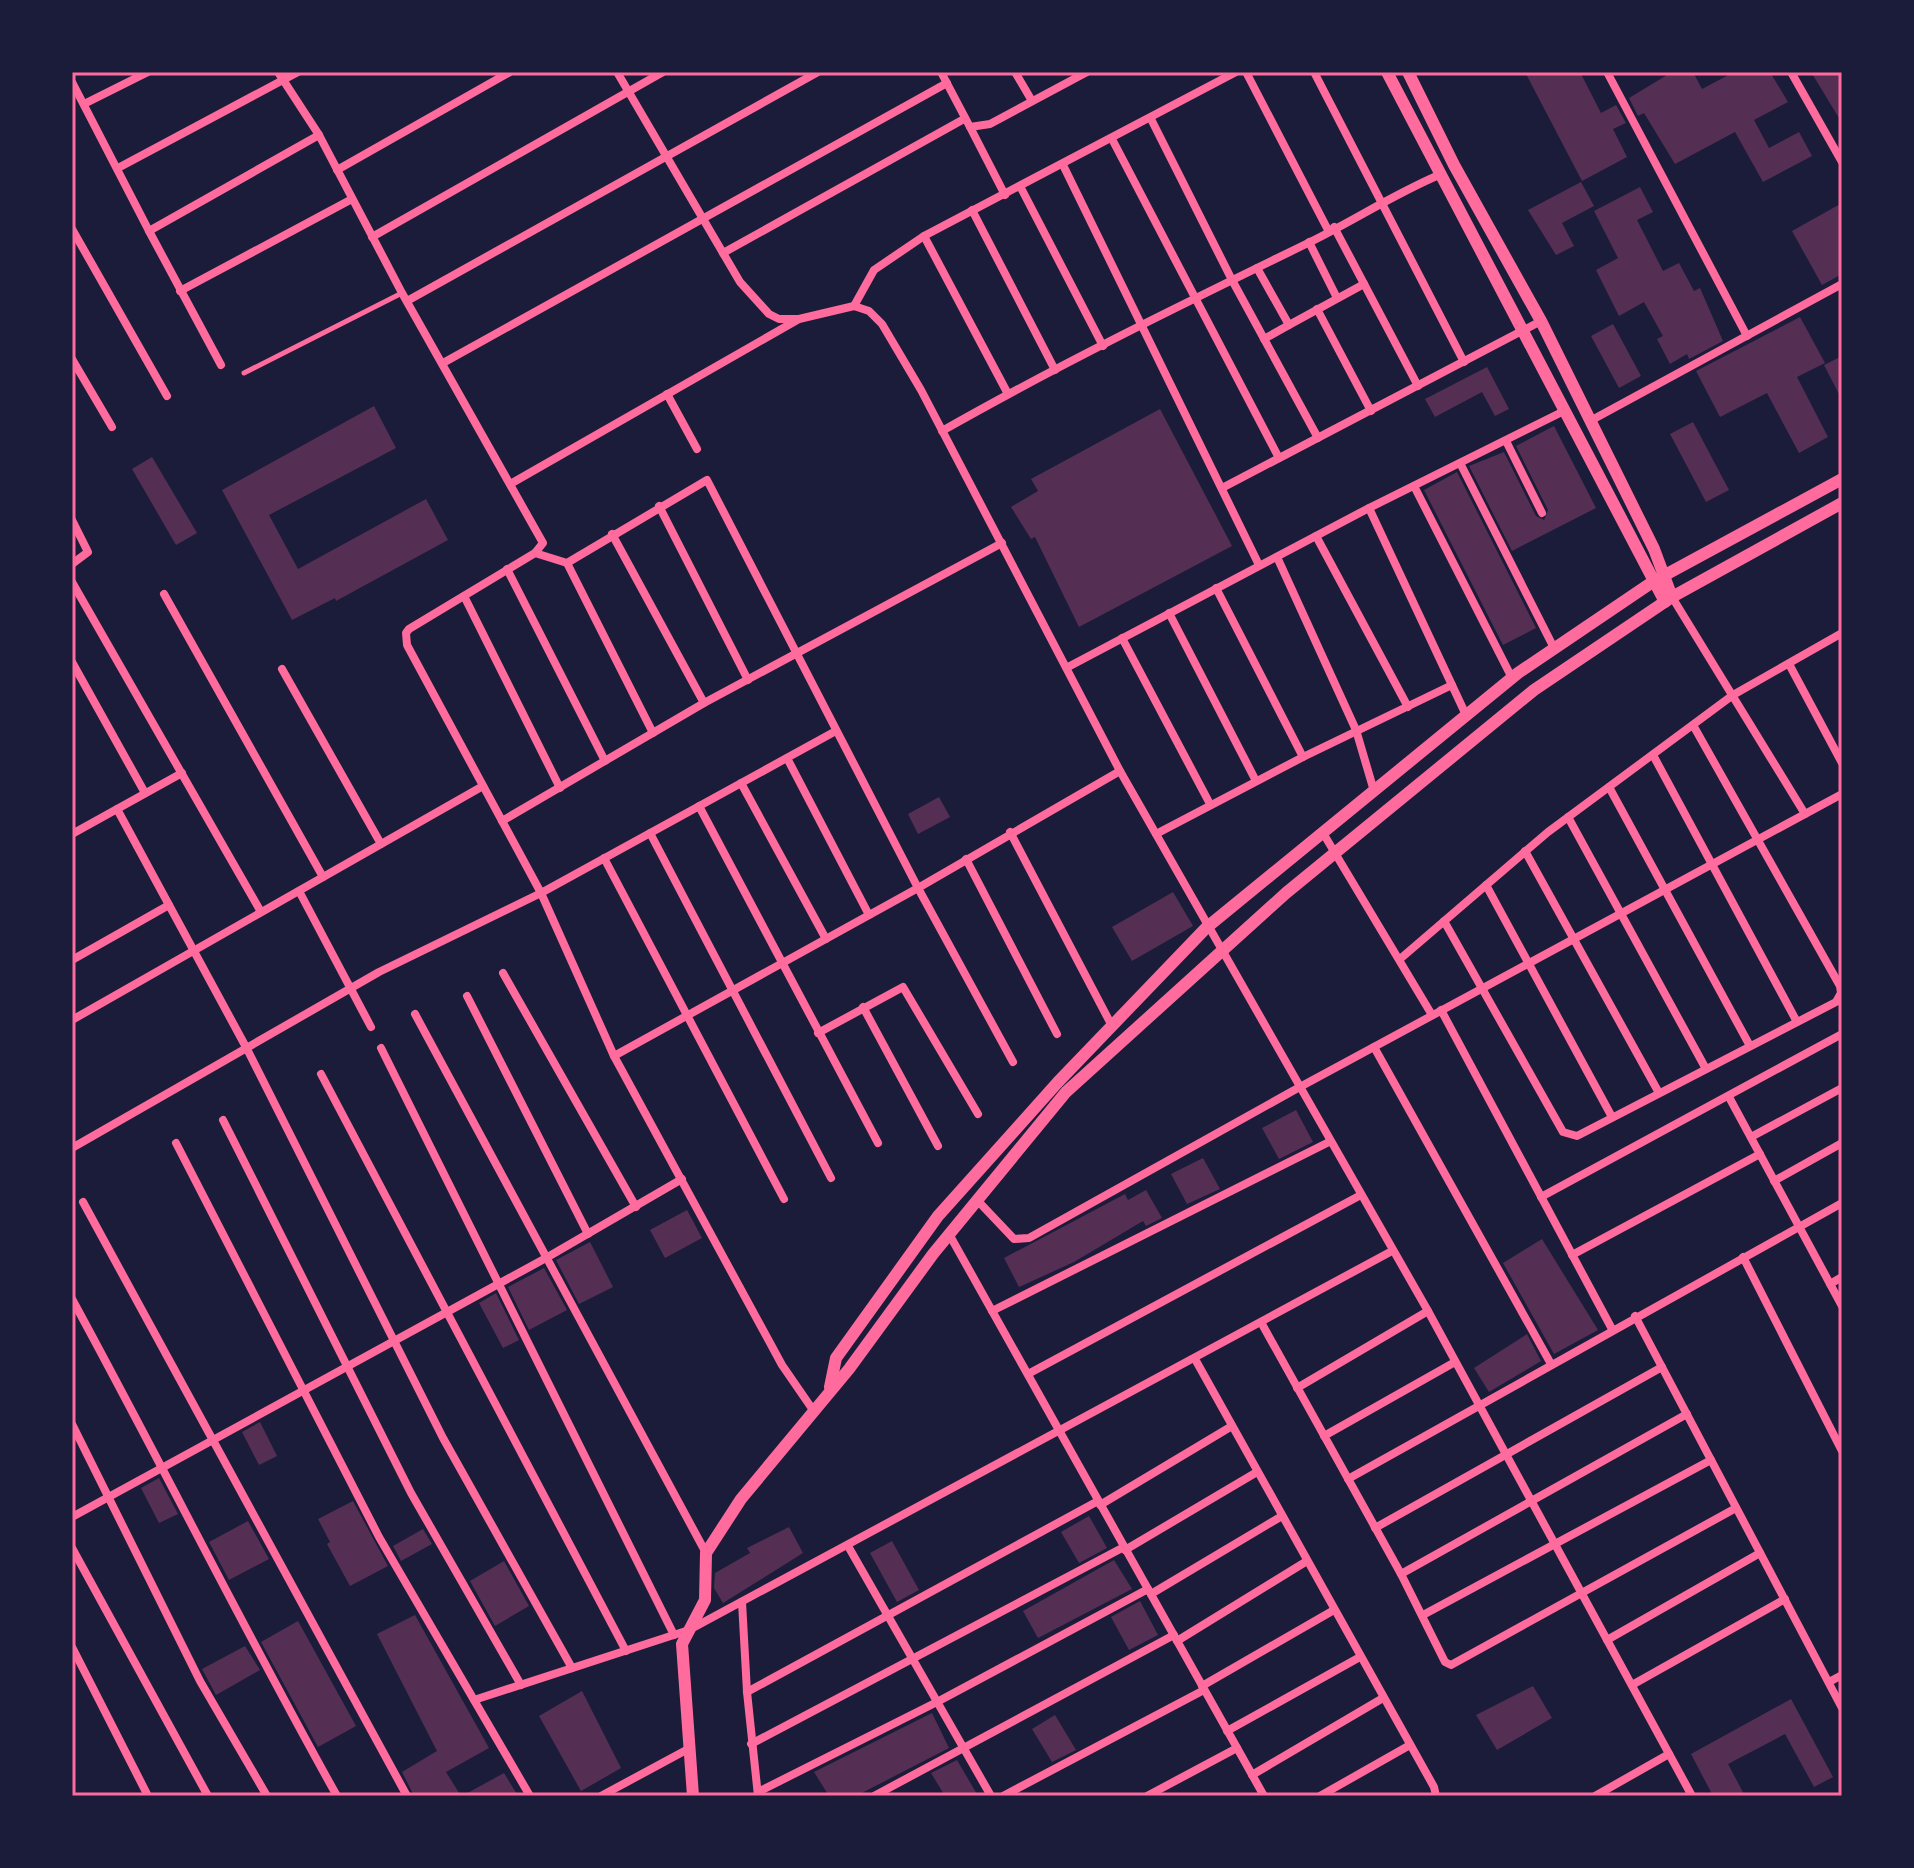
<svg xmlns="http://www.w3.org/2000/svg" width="1914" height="1868" font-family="Manrope,sans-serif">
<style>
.building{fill:#542f53}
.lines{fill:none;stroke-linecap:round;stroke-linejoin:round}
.service{stroke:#ff6b9d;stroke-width:5}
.minor{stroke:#ff6b9d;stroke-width:8}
.tertiary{stroke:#ff6b9d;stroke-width:12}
.neatline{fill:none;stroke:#ff6b9d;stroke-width:3}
</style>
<rect width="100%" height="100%" fill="#1b1b3a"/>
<g class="building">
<polygon points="1525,72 1580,72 1601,113 1616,105 1626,123 1613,129 1627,157 1582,181"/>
<polygon points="1672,72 1693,72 1702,89 1734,72 1770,72 1788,102 1754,120 1769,148 1799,132 1812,156 1763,182 1735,132 1675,164 1644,113 1638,116 1629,98"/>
<polygon points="1811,72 1842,72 1842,123"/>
<polygon points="1581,182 1594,206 1562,223 1574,246 1556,255 1528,210"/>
<polygon points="1640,187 1653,212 1637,220 1663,271 1679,263 1694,291 1700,288 1723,341 1689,359 1687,354 1670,364 1657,339 1663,336 1644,302 1619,316 1596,270 1618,258 1594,211"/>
<polygon points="1842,203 1842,274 1822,285 1792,231"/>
<polygon points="1800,317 1825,363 1797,377 1828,437 1799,453 1767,393 1720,417 1696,371"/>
<polygon points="1613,324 1641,376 1619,388 1591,336"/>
<polygon points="1842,356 1842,400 1824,365"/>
<polygon points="1487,367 1509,409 1495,416 1482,392 1435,417 1425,399"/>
<polygon points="374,406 396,448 269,515 298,569 426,499 448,540 336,601 335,598 292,620 222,490"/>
<polygon points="1160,409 1232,546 1079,627 1035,537 1031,539 1011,507 1038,491 1031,479"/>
<polygon points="1693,422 1729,490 1706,502 1670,434"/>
<polygon points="1554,426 1596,508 1512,551 1469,466 1504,452 1536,516 1544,520 1548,510 1516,446"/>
<polygon points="152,457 197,533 176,545 132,469"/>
<polygon points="1457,472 1536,628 1503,645 1424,490"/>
<polygon points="939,797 950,817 918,834 908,814"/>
<polygon points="1173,892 1193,926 1132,961 1112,927"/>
<polygon points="1296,1110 1313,1142 1279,1159 1262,1128"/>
<polygon points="1203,1158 1220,1189 1187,1204 1171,1174"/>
<polygon points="1146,1190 1162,1218 1146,1226 1143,1221 1074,1262 1019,1287 1004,1258 1125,1194 1128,1200"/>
<polygon points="687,1210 702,1238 665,1258 650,1230"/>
<polygon points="1542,1239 1598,1330 1554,1354 1503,1263"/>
<polygon points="590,1242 613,1287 579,1304 556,1260"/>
<polygon points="544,1268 567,1310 529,1330 508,1287"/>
<polygon points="496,1293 519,1340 503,1348 479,1303"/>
<polygon points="1527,1334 1541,1361 1489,1392 1474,1368"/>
<polygon points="260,1422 277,1456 259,1465 242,1432"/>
<polygon points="159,1478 178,1514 159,1523 141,1488"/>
<polygon points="353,1501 388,1566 350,1586 327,1544 330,1542 318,1519"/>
<polygon points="1089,1516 1107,1548 1079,1563 1061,1532"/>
<polygon points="248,1521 269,1559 229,1580 209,1542"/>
<polygon points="789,1527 803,1553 723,1603 714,1588 715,1573 750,1553 747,1548"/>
<polygon points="423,1529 432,1544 401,1561 393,1546"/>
<polygon points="892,1541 919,1590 897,1602 870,1553"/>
<polygon points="1114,1560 1132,1589 1038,1638 1023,1611"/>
<polygon points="504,1561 529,1606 495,1626 470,1581"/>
<polygon points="1140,1601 1158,1635 1129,1650 1111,1617"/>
<polygon points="415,1615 489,1748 446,1772 461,1796 414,1796 402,1772 437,1751 377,1634"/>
<polygon points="298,1621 356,1726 318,1747 261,1642"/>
<polygon points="245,1646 260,1670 216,1695 202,1669"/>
<polygon points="1533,1686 1552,1718 1497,1750 1476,1715"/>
<polygon points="582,1691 621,1768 581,1791 539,1716"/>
<polygon points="1791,1699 1833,1777 1814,1787 1785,1734 1728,1764 1745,1796 1713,1796 1691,1754"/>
<polygon points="932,1713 949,1748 856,1796 829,1796 814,1772"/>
<polygon points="1055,1715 1076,1750 1052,1762 1032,1729"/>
<polygon points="957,1760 978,1796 945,1796 931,1773"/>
<polygon points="504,1773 518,1796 462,1796"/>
</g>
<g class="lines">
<polyline class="service" points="244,373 402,293"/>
<g class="minor">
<polyline points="278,72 319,135 402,293 543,543 535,553 409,629 406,633 407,645 541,893 614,1056 782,1365 813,1410"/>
<polyline points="617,72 740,282 769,314 779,319 798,319"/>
<polyline points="941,72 970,127 990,124 1087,72"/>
<polyline points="1015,72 1032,101"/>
<polyline points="1246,72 1328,230"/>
<polyline points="1314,72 1464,362"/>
<polyline points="1607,72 1747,336"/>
<polyline points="1791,72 1842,162"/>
<polyline points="72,82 149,231 319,135"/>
<polyline points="84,104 148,72"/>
<polyline points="1151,119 1232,280 1318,438"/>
<polyline points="970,127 1005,195"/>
<polyline points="1112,139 1279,458"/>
<polyline points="1063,165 1259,565"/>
<polyline points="118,168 298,72"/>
<polyline points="337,170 510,72"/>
<polyline points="1021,188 1103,346"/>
<polyline points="972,210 1055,370"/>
<polyline points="1334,227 1418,386"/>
<polyline points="72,229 167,396"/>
<polyline points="149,231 221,365"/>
<polyline points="924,236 1008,394"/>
<polyline points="372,237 663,72"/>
<polyline points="1309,242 1337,298"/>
<polyline points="723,253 964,119"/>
<polyline points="1257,268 1289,325 1364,284"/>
<polyline points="180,291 352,199"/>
<polyline points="407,301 818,72"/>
<polyline points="854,306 874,270 924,236 1236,72"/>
<polyline points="1317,309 1371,411"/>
<polyline points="1264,339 1289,325"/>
<polyline points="72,359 112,427"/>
<polyline points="443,363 947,83"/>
<polyline points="667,394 697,449"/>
<polyline points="1590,421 1842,284"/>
<path d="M942 431C1060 364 1183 304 1304 245 1350 223 1392 195 1439 175"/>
<polyline points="1506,441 1542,513"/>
<polyline points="1460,463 1554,648"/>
<polyline points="512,483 799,319 854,306 869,311 882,324 921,390 1120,771 1428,1311 1692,1796"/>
<polyline points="1414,486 1512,678"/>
<polyline points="1222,488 1541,321"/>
<polyline points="659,506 748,680"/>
<polyline points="1369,508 1466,715"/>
<polyline points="72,520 88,552 72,564"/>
<polyline points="612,534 704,703"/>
<polyline points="1316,536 1408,707"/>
<polyline points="535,553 567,563 707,480 918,888 614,1056"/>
<polyline points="1277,557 1356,730 1374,791"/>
<polyline points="567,563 653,733"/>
<polyline points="507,569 605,761"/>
<polyline points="72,582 261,912"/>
<polyline points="1216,588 1303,757"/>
<polyline points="164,594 323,877"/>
<polyline points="464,596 560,788"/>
<polyline points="1672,597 1805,814"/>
<polyline points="1169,613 1256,781"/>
<polyline points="1122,638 1210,804"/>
<polyline points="72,662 145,793"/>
<polyline points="1789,664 1842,763"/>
<polyline points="1068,667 1369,508 1564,411"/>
<polyline points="282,669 381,844"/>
<polyline points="1653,755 1797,1022"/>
<polyline points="787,758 869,915"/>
<polyline points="741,783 826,939"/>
<polyline points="1609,787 1750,1046"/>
<polyline points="699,806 878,1143"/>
<polyline points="117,809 247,1049 443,1438 572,1668"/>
<polyline points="1568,817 1706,1069"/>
<polyline points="502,821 704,703 1002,543"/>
<polyline points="1010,832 1112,1026"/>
<polyline points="650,833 831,1178"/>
<polyline points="1323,833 1432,1015"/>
<polyline points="72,834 182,773"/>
<polyline points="1156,834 1303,757 1452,685"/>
<polyline points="1525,851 1659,1093"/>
<polyline points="604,858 784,1199"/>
<polyline points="966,859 1057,1034"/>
<polyline points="1486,885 1612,1117"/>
<polyline points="299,891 371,1027"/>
<polyline points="1444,921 1563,1132 1577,1136 1836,1002 1841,993 1840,986 1693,725"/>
<polyline points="1400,959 1548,832 1733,695 1842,633"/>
<polyline points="72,960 169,905"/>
<polyline points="503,973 636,1207"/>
<polyline points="467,996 588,1234"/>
<polyline points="863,1007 938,1146"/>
<polyline points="1441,1010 1612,1329"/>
<polyline points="415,1014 706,1553"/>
<polyline points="72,1020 483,786"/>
<polyline points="818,1033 903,987 978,1114"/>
<polyline points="1374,1047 1551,1364"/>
<polyline points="381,1048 674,1635"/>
<polyline points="1013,1062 918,888 1120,771"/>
<polyline points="321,1074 626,1651"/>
<polyline points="1729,1097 1842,1306"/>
<polyline points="223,1120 411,1493 521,1685"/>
<polyline points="1751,1137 1842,1088"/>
<polyline points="176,1143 379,1537 530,1796"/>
<polyline points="72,1148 379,972 541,893 834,732"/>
<polyline points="1774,1181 1842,1143"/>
<polyline points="1541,1197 1842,1034"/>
<polyline points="977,1200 1014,1239 1029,1238 1298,1088 1842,794"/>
<polyline points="83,1202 407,1796"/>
<polyline points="949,1234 1264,1796"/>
<polyline points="1572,1255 1760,1154"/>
<polyline points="1743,1257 1842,1451"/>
<polyline points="1830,1284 1842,1277"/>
<path d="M72 1299C162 1464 245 1632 337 1796"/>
<polyline points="992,1311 1329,1142"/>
<polyline points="1635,1316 1842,1708"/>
<polyline points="1262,1324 1401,1574 1445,1662 1451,1665 1736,1508"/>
<polyline points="1195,1359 1434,1787 1436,1796"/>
<polyline points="1028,1374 1359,1196"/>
<polyline points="1297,1388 1428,1311"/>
<polyline points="72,1424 200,1681 267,1796"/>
<polyline points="1324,1436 1455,1362"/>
<polyline points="1348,1479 1842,1203"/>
<polyline points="1100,1505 1232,1426"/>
<polyline points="72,1517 546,1258 682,1179"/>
<polyline points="1375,1528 1662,1367"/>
<polyline points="848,1546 991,1796"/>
<polyline points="72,1548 208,1796"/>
<polyline points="1125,1550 1257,1472"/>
<polyline points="1401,1574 1687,1414"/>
<polyline points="1151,1594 1282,1516"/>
<polyline points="742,1602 747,1692 758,1796"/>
<polyline points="1423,1615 1711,1460"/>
<polyline points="1607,1640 1760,1553"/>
<polyline points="1177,1641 1307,1561"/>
<polyline points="72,1647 148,1796"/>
<polyline points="1829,1682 1842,1675"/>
<polyline points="1632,1685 1785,1599"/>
<polyline points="1202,1686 1334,1610"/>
<polyline points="747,1692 1098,1501"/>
<polyline points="474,1700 689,1630 1392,1251"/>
<polyline points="1227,1731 1360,1657"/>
<polyline points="751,1744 1124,1547"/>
<polyline points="1252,1775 1383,1698"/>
<polyline points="758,1792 937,1702 1148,1589"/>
<polyline points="601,1796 690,1748"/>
<polyline points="874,1796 1174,1635"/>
<polyline points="1003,1796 1204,1690"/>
<polyline points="1147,1796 1237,1748"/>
<polyline points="1320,1796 1410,1745"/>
<polyline points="1595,1796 1669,1754"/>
</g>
<g class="tertiary">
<polyline points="1387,72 1665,602"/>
<polyline points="1408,72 1454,165 1541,321 1654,549 1672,597"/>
<polyline points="830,1387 836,1358 938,1216 1058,1082 1206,928 1518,673 1654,581 1842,479"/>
<polyline points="693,1796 682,1644 705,1600 706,1553 741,1499 849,1369 933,1254 1066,1092 1286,893 1534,690 1672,597 1842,503"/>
</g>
</g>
<rect width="1914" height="1868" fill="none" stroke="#1b1b3a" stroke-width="148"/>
<rect x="74" y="74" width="1766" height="1720" class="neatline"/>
</svg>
